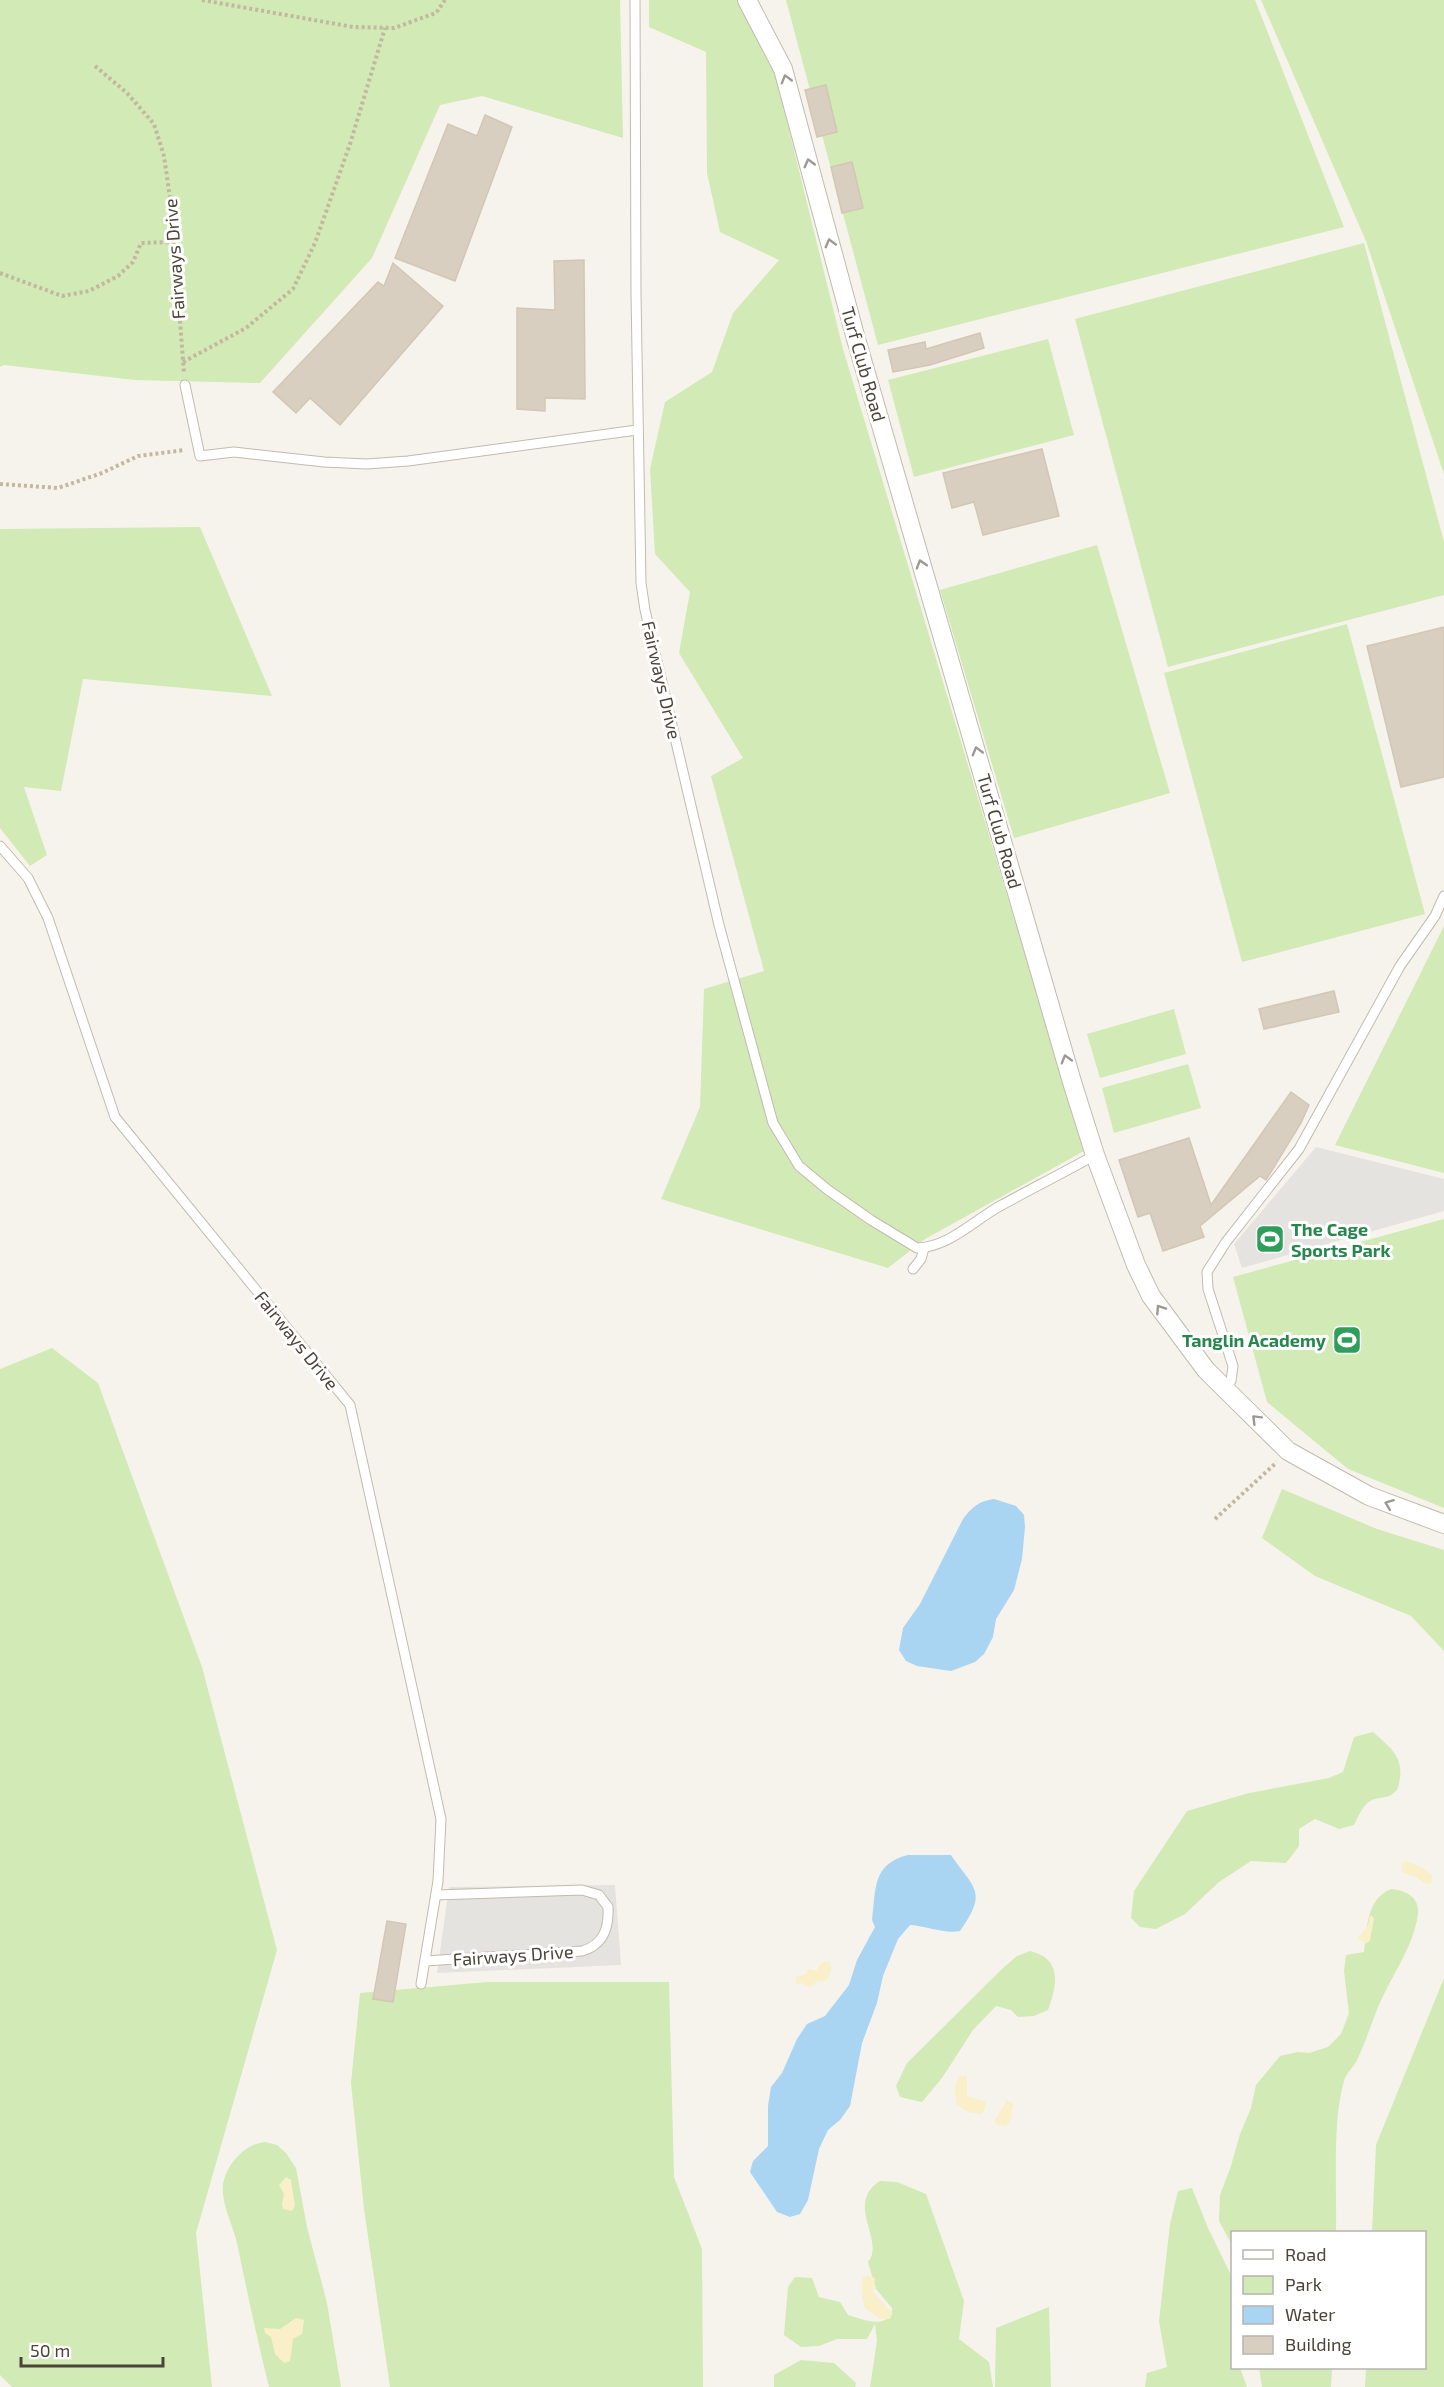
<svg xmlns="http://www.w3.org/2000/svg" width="1444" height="2387" font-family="'Exo 2',sans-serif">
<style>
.green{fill:#d2eab5}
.sand{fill:#f9efc9}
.parking{fill:#e5e3e0}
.water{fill:#a9d4f2}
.building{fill:#d8cfc1;stroke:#d3c7b4;stroke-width:1.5}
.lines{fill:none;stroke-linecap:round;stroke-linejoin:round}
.service-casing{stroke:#c2bbae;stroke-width:11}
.minor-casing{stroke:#c2bbae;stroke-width:20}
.path{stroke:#c4b79f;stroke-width:4;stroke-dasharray:3 3;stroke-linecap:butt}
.service{stroke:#fff;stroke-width:9}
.minor{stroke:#fff;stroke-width:18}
.oneway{stroke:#9c9892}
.labels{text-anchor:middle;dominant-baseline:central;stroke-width:6;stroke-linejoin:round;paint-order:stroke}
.street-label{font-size:18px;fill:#4b4439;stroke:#fff}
.leisure-label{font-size:18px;font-weight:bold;fill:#27864d;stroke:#fff;text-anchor:start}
</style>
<rect width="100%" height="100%" fill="#f6f3ec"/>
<g class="green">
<polygon points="0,0 620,0 623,138 482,96 440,105 372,258 260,383 135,380 4,365 0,367"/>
<polygon points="649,0 757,0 843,349 1084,1151 925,1239 888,1268 661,1199 700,1107 704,989 764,971 711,776 743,758 679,653 690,592 655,554 650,469 665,402 712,372 733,313 779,260 720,232 707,173 706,52 649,27"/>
<polygon points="786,0 1255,0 1344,227 878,345"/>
<polygon points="1261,0 1444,0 1444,474 1366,241"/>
<polygon points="1364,243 1444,542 1444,595 1168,667 1075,319"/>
<polygon points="1048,339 1074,435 914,477 888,380"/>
<polygon points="200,527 272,696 83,679 61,791 24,787 47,855 30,866 0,828 0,529"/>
<polygon points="1097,545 1170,793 1014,838 940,590"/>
<polygon points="1347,624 1425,914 1242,962 1164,673"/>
<polygon points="1444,926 1444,1173 1335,1145"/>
<polygon points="1174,1009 1186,1054 1100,1078 1087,1034"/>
<polygon points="1188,1064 1201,1108 1114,1133 1102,1088"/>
<polygon points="1444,1219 1444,1508 1348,1469 1267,1402 1233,1277"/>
<polygon points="52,1348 98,1383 202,1667 277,1950 196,2233 212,2387 12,2387 0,2375 0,1369"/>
<polygon points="1282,1489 1377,1529 1444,1550 1444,1651 1411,1616 1315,1576 1262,1538"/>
<path d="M1373 1732C1388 1746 1403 1755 1400 1778 1399 1782 1399 1788 1396 1791 1388 1800 1378 1796 1370 1801 1362 1806 1358 1817 1354 1825L1339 1829 1315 1819 1299 1829V1846L1286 1863 1251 1861 1219 1882 1185 1914 1156 1929 1140 1927 1131 1918 1134 1891 1187 1811 1249 1793 1329 1778 1343 1772 1354 1737Z"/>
<path d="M1391 1889C1405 1890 1420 1897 1418 1914 1414 1943 1397 1968 1384 1994 1374 2014 1368 2037 1358 2058 1355 2066 1346 2073 1344 2081 1332 2121 1337 2189 1336 2232H1232V2245L1219 2221 1220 2195 1231 2166 1240 2134 1251 2108 1256 2085 1280 2056 1298 2052 1309 2053 1328 2047 1341 2034 1349 2013 1344 1971 1346 1955 1364 1952C1367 1929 1366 1899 1391 1889Z"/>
<path d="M1030 1951C1063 1959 1057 1985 1048 2010L1034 2016 1018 2017 1011 2010 996 2006 973 2030 942 2078 922 2102 900 2097 896 2086 907 2063 1003 1968 1017 1956Z"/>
<polygon points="1444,1978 1444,2387 1365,2387 1366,2368 1424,2368 1424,2232 1372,2232 1376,2145"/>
<polygon points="488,1982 669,1982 674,2177 702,2249 703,2387 390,2387 364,2209 351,2083 360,1993"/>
<path d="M265 2142 277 2145 286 2153 296 2168 307 2227 327 2303 341 2387H269C257 2339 247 2291 237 2243 233 2225 221 2204 223 2185 226 2165 244 2144 265 2142Z"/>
<path d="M880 2181 897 2182 926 2194 964 2301 959 2339 989 2362 993 2387H870L877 2341 875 2324 867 2339H837L819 2346 801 2347 784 2335 788 2287 795 2277 812 2278 819 2297 840 2302 848 2315C862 2319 880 2328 892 2315V2308L876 2289 868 2262C886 2241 844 2204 880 2181Z"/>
<polygon points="1192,2188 1208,2228 1230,2273 1232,2286 1232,2368 1240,2368 1247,2387 1145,2387 1147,2373 1167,2367 1159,2321 1170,2224 1178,2191"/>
<polygon points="1049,2307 1051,2387 995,2387 996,2328"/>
<polygon points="801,2360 834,2363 856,2383 855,2387 774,2387 774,2375"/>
<polygon points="1259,2368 1332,2368 1331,2387 1262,2387"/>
</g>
<g class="sand">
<polygon points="1406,1861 1423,1868 1432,1875 1431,1884 1424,1883 1416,1877 1402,1872 1402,1863"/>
<polygon points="1370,1915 1374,1918 1370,1941 1365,1944 1358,1938 1368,1925"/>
<path d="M823 1962H829C833 1968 831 1976 825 1981L820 1982 817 1980 813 1986 809 1987 802 1983 796 1984V1976L805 1975 808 1969 816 1971Z"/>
<polygon points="960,2076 967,2076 967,2096 986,2102 984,2111 981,2114 968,2112 956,2104 955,2085"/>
<polygon points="1007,2100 1013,2104 1010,2122 1005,2126 998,2125 994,2122"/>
<polygon points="286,2177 291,2180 295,2206 292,2211 283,2209 282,2204 284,2194 279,2185"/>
<polygon points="867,2275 875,2278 873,2292 892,2313 890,2319 880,2319 865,2308 862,2297 862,2278"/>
<polygon points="296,2318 304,2320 302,2334 293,2339 290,2361 284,2363 275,2354 271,2337 265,2333 264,2328 280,2329"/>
</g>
<g class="parking">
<polygon points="1316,1147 1444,1179 1444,1211 1242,1268 1234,1244"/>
<polygon points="615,1885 621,1965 437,1973 449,1887"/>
</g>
<g class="water">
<path d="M994 1499 1016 1506 1024 1515 1025 1527 1022 1559 1014 1590 996 1619 993 1637 984 1654 975 1662 951 1671 917 1666 906 1661 899 1650 903 1628 920 1604 963 1519C972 1507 979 1501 994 1499Z"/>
<path d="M908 1855H951C973 1888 989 1890 960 1931 944 1934 927 1926 910 1925L898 1939 883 1976 877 2003 862 2043 850 2106 840 2120 828 2130 819 2149 808 2200 800 2214 790 2217 777 2212 750 2172 753 2161 768 2146V2106L771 2087 782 2073 797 2039 807 2024 825 2016 849 1985 857 1960 875 1927 872 1920C876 1889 872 1864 908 1855Z"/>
</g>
<g class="building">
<polygon points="826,85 837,132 817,137 805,90"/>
<polygon points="485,115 512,127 455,281 395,258 448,124 477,136"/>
<polygon points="852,162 863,208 842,213 831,167"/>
<polygon points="584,260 585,399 545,398 545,411 517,409 517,308 555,310 554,261"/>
<polygon points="393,263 443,306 340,425 310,398 296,413 273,392 378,282 384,286"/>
<polygon points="980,333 984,348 930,365 893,372 888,350 925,342 926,349"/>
<polygon points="1042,449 1059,516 983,535 974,502 952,508 943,473"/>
<polygon points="1444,627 1444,777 1401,787 1367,646"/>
<polygon points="1334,991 1339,1012 1264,1029 1259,1009"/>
<polygon points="1291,1092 1309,1105 1301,1123 1266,1180 1260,1176 1200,1226 1204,1237 1163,1251 1150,1213 1138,1217 1119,1160 1189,1138 1211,1205"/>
<polygon points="387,1921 406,1924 393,2002 373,1999"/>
</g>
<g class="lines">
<g class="service-casing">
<g id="service">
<path d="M635 0 636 294 641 583 645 610 719 925 773 1123 799 1166 828 1190 871 1220 917 1248C949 1247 973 1221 1000 1206 1031 1189 1063 1173 1095 1155"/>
<polyline points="185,385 200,456 234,452 324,462 367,464 408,461 637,430"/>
<polyline points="0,846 28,878 48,918 115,1117 350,1405 441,1819 438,1881 421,1984"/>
<polyline points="913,1269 921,1259 924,1248"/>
<polyline points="1224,1387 1231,1381 1233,1366 1208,1289 1207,1272 1226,1242 1299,1149 1400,966 1435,916 1444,896"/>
<path d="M425 1961 582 1951C604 1945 609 1928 608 1907L599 1895 582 1890 436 1895"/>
</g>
</g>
<g class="minor-casing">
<polyline id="minor" points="747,0 783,69 856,339 1072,1082 1095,1155 1136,1265 1151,1296 1206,1370 1288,1451 1369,1496 1444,1524"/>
</g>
<g class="path">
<polyline points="202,0 353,27 394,28 436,13 445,0"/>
<polyline points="95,66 127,93 154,124 164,156 171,205 184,373"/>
<polyline points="0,273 62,296 89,291 118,276 133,262 141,243 173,242"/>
<polyline points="183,362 246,328 293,289 315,243 350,144 385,28"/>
<polyline points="0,484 58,488 102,473 138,456 185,450"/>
<polyline points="1215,1519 1277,1462"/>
</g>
<use href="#service" class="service"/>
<use href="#minor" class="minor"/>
</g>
<defs><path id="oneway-chevron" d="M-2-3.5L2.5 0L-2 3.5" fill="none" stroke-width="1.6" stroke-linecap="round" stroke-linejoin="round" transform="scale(1.5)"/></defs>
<g class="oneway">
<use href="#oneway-chevron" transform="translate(786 79) rotate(-106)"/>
<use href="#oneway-chevron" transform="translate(809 163) rotate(-105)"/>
<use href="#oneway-chevron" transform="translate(830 243) rotate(-105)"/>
<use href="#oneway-chevron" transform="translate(921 564) rotate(-107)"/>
<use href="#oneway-chevron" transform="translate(977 751) rotate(-106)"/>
<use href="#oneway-chevron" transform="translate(1066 1059) rotate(-106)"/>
<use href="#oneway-chevron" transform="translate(1160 1309) rotate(-124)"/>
<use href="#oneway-chevron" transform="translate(1256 1419) rotate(-135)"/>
<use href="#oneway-chevron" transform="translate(1389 1504) rotate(-159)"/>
</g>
<defs>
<g id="stadium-square" transform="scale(1.5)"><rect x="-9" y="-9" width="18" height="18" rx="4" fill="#2e9e5b" stroke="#fff"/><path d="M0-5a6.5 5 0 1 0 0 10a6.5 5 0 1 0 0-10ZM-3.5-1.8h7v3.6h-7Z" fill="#fff"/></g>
</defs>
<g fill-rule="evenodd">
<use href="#stadium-square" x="1270" y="1239"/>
<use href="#stadium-square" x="1347" y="1340"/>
</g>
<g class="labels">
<g class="street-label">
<text transform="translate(174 259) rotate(-94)">Fairways Drive</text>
<text transform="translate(864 364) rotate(74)">Turf Club Road</text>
<text transform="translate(662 680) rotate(77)">Fairways Drive</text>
<text transform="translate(1000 831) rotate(74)">Turf Club Road</text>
<text transform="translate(297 1340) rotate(51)">Fairways Drive</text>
<text transform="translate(513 1955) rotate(-4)">Fairways Drive</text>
</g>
<g class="leisure-label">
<text x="1291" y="1229">The Cage<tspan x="1291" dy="21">Sports Park</tspan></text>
<text x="1326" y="1340" text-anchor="end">Tanglin Academy</text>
</g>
</g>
<rect x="1231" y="2231" width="195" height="138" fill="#ffffff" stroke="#b7b4b0" stroke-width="1.5"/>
<rect x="1243" y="2250" width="30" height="9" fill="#ffffff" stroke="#b7b4b0" stroke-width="1.5"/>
<text x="1285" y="2261" font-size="18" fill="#4b4439">Road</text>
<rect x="1243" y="2276" width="30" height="18" fill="#d2eab5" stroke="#b7b4b0" stroke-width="1.5"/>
<text x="1285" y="2291" font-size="18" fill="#4b4439">Park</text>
<rect x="1243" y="2306" width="30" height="18" fill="#a9d4f2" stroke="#b7b4b0" stroke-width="1.5"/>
<text x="1285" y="2321" font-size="18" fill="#4b4439">Water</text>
<rect x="1243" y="2336" width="30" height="18" fill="#d8cfc1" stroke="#b7b4b0" stroke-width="1.5"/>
<text x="1285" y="2351" font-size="18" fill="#4b4439">Building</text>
<path d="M21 2357v9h142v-9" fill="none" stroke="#4b4439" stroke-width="3"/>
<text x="30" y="2357" font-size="18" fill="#4b4439" stroke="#ffffff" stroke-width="4.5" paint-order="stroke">50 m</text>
</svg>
